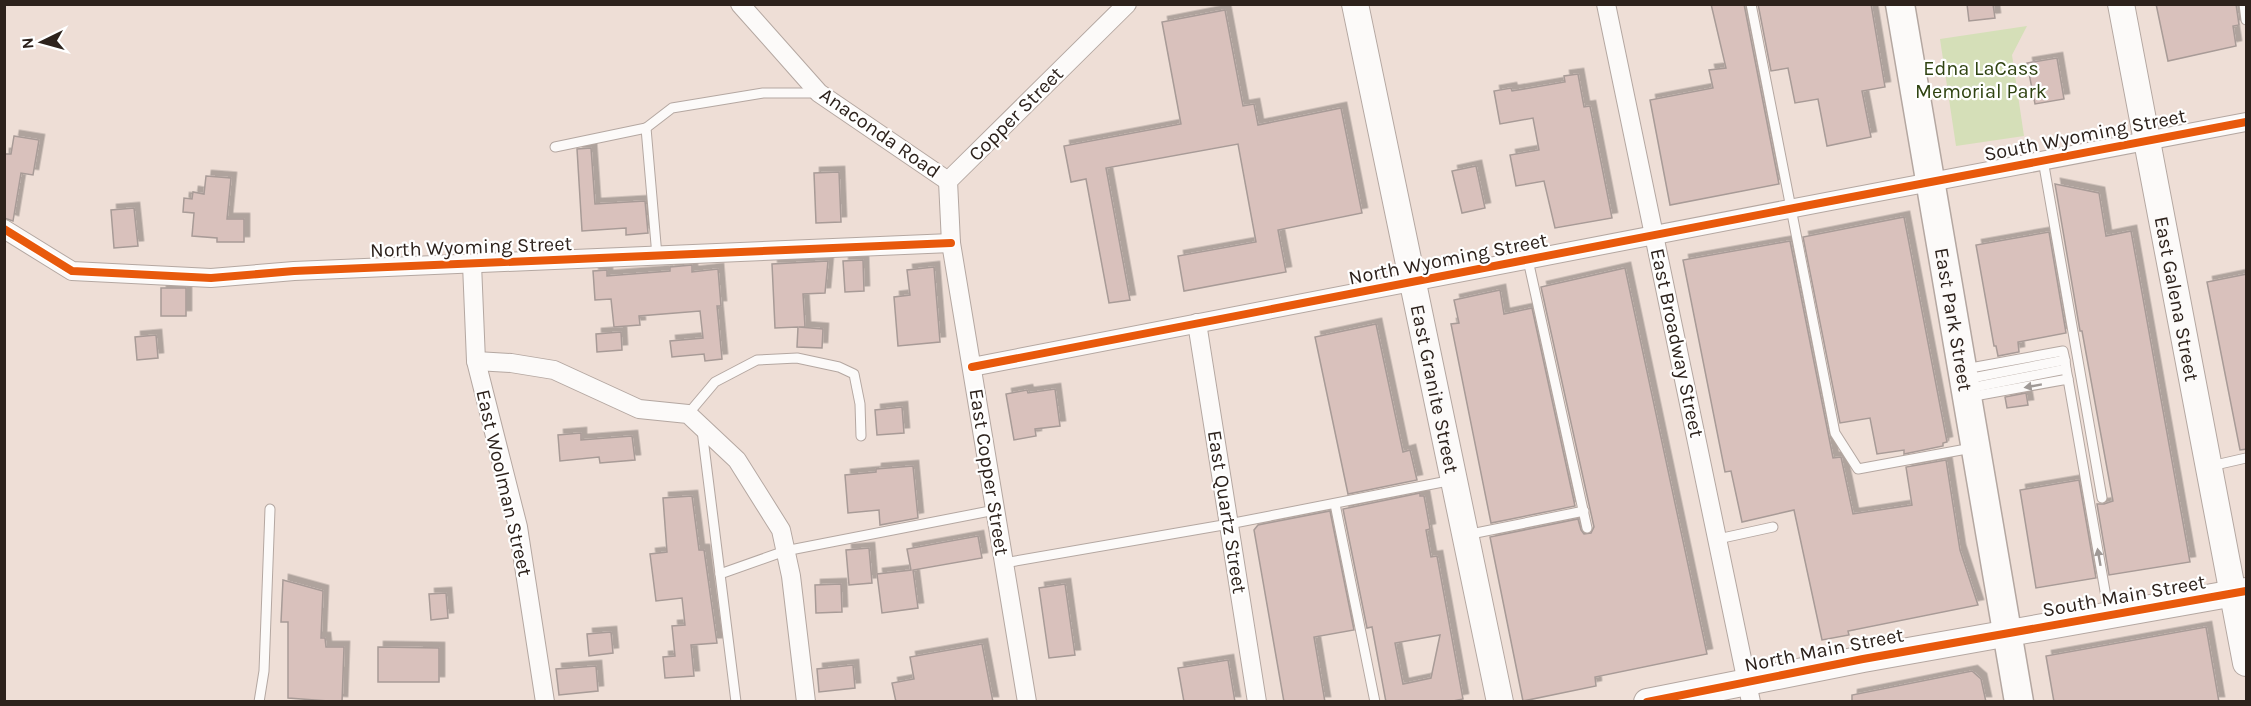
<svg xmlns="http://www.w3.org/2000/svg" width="2251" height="706" font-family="Karla,sans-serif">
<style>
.green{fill:#d5dfb8}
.building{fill:#d9c1bc;stroke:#a89b97;stroke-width:1.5;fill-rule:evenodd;filter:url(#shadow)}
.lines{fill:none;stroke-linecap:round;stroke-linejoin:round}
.lane-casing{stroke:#b4a7a1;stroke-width:11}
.street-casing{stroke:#b4a7a1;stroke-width:20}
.secondary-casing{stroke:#b4a7a1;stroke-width:28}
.primary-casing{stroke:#b4a7a1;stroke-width:31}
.lane{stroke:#fcfaf9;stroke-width:9}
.street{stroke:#fcfaf9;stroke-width:18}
.secondary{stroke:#fcfaf9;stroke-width:26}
.primary{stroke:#fcfaf9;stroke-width:28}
.cycleway-casing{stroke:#fff;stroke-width:11}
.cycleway{stroke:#e8590c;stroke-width:8}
.oneway{fill:#9f9996}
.labels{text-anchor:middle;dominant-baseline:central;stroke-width:4.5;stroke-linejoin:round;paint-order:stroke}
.park-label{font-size:20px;fill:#2f4311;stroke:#fff}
.street-label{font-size:20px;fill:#2d221c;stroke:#fff}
</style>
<defs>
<filter id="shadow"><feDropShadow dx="5.5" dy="-5.5" stdDeviation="0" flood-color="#0004"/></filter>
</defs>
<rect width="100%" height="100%" fill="#eeded6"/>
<polygon class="green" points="2027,26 2012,55 2024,136 1956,146 1940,39"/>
<g class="building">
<polygon points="1711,4 1744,4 1779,184 1670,205 1650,100 1713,88 1709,70 1726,68"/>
<polygon points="1758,4 1871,4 1885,87 1862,91 1871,137 1827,146 1818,99 1795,103 1788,68 1771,71"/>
<polygon points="1967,4 1993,4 1995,18 1969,21"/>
<polygon points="2156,4 2236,4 2239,25 2233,26 2236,46 2168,61"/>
<polygon points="1225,10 1243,106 1254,104 1258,125 1341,108 1362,213 1278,230 1286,272 1184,291 1178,256 1256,242 1238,144 1106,168 1130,300 1109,303 1086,179 1071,182 1064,146 1181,124 1162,22"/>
<polygon points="2057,58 2064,99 2035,104 2027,63"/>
<polygon points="1578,74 1584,107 1590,106 1612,218 1555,228 1544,181 1516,186 1510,155 1539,150 1533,118 1500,124 1494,91 1511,88 1512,91 1565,82 1564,76"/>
<polygon points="14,136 39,140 33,175 21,173 13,221 4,218 4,154 11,154"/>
<polygon points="591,148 595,204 645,201 648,233 626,235 626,228 582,231 577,149"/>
<polygon points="1476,166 1485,208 1462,213 1452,171"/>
<polygon points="839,172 841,222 816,223 814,173"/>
<polygon points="206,176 231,178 227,219 244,219 244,242 217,242 217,238 192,236 194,213 183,212 184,198 192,199 193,192 204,194"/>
<polygon points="2055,184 2099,193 2106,236 2131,231 2190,562 2109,575 2097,504 2104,504 2113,501 2082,331 2080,331"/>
<polygon points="134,208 138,246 114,248 111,210"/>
<polygon points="1904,217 1947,442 1943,443 1943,446 1904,454 1904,450 1877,454 1870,418 1840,423 1803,237"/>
<polygon points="2049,232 2066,333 2018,342 2019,352 1998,356 1996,346 1994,346 1976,245"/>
<polygon points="1790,241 1833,458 1841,457 1853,514 1912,505 1906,467 1946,460 1960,550 1978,605 1848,631 1849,635 1822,640 1794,510 1742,522 1731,471 1725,472 1683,260"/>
<polygon points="863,260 864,291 845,292 843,261"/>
<polygon points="828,261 825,293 803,294 805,327 799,327 823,329 822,348 797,347 798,327 775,328 772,264"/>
<polygon points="692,265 692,272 718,269 721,306 717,306 722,359 705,361 704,354 672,357 670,341 703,338 700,311 639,316 640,325 614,327 611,299 595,300 593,271 607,270 607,276 670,271 670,267"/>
<polygon points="934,267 940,342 898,346 894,297 910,295 907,270"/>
<polygon points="1625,268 1707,654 1595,677 1596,686 1523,701 1490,537 1578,519 1581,530 1584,534 1591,533 1594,527 1541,287"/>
<polygon points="2247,274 2247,449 2240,450 2207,282"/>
<rect x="161" y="288" width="25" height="28"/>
<polygon points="1500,290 1504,314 1532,308 1575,506 1491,523 1451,324 1459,323 1454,300"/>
<polygon points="1376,324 1403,452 1410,450 1417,480 1348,494 1315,337"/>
<polygon points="621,332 622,350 597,352 596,334"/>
<polygon points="156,335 158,358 137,360 135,337"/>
<polygon points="1055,389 1060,426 1035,429 1036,436 1014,440 1006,394 1027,390 1028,393"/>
<polygon points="2026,393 2028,405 2007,408 2005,397"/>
<polygon points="902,407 904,433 877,435 875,410"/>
<polygon points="581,433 581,440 632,436 635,460 600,463 599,457 560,461 558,435"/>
<polygon points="913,466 918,518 880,525 879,510 848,513 845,475 876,472 876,469"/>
<polygon points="2079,480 2096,578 2036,588 2020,490"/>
<path d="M1420 493V496H1424L1430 529 1426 530 1431 557 1437 556 1463 699 1448 702H1386L1372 627 1367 628 1343 509ZM1440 635 1431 678 1403 684 1395 643Z"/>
<polygon points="692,496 699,550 704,550 717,643 691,645 694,676 665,678 663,657 675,656 672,626 685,625 682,598 656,601 650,554 667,552 663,498"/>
<polygon points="1330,511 1354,630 1314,637 1325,702 1284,702 1254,530 1258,525"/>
<polygon points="978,536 982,558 913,570 918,608 882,613 877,574 911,570 907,549"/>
<polygon points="869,548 872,583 849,585 846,550"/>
<polygon points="283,580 323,591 321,638 325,638 326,647 344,647 342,702 288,698 288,622 281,622"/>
<polygon points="841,584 842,612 816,613 815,585"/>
<polygon points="1065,584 1075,655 1049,658 1039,588"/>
<polygon points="446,593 448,618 431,620 429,594"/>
<polygon points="2206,627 2219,702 2054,702 2046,656"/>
<polygon points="611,632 613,653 589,656 587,634"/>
<polygon points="982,644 993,702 896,702 892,683 914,679 910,657"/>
<polygon points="378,647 439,648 439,682 378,682"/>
<polygon points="1228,660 1235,702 1184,702 1178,668"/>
<polygon points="853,665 855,688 819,692 817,669"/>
<polygon points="596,666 598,691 559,695 556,669"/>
<polygon points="1972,671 1981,679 1986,702 1852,702 1852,695"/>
</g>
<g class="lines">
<g class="lane-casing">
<g id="lane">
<polyline points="1751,4 1835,433 1858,469 1972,448"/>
<polyline points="2244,4 2246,20"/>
<polyline points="555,147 646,128"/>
<polyline points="2043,160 2102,498"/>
<polyline points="657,256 646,128 672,108 763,93 817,93"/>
<polyline points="1528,260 1587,528"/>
<polyline points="1965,369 2063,351 2065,360"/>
<polyline points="1967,379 2065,360 2066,369"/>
<polyline points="1970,388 2066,369 2068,379"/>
<polyline points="1969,397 2068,379 2109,614"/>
<polyline points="688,414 715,382 757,360 797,358 839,367 854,374 860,404 861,436"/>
<polyline points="702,430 736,702"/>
<polyline points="2211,466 2246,458"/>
<polyline points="1335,504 1375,702"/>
<polyline points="1466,535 1584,511"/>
<polyline points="1718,539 1773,527"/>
<polyline points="1004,563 1229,524 1453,480"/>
<polyline points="720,574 785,551 995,510"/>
<polyline points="259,702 264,671 270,509"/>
</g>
</g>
<g class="street-casing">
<g id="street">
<polyline points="740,4 819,93 948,181"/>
<polyline points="1606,4 1751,702"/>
<polyline points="4,229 72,271 211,278 294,271 951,243"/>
<polyline points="472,264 476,361 518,527 545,702"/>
<polyline points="1197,323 1257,702"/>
<polyline points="476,361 511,363 554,370 639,409 688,414 737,460 781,530 791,576 806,702"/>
<path d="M972 367C1396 285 1821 202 2246 122"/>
<polyline points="1027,702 951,243 948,181 1127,4"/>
</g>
</g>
<g class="secondary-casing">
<g id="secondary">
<path id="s1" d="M1355 4 1500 702"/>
<path id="s2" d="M2121 4 2246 663"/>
<polyline points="1647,702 1863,659 2246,591"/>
</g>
</g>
<g class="primary-casing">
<g id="primary">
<path id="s3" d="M1900 4 2019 702"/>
</g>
</g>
<use href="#lane" class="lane"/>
<use href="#street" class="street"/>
<use href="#secondary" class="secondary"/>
<use href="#primary" class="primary"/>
<g class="cycleway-casing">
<g id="cycleway">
<polyline points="4,229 72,271 211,278 294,271 951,243"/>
<path d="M972 367C1396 285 1821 202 2246 122"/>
<polyline points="1647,702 1863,659 2246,591"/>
</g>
</g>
<use href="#cycleway" class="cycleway"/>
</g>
<defs><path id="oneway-solid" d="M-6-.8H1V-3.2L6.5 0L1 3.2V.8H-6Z" transform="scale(1.5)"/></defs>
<g class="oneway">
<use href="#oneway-solid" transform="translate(2033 386) rotate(170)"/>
<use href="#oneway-solid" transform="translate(2099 557) rotate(-100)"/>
</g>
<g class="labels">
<g class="park-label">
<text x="1981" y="68">Edna LaCass<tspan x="1981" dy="23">Memorial Park</tspan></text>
</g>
<g class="street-label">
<text transform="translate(1016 114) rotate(-45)">Copper Street</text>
<text transform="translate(880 133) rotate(35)">Anaconda Road</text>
<text transform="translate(2085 135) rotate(-11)">South Wyoming Street</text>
<text transform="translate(471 247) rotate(-2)">North Wyoming Street</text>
<text transform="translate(1448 259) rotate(-11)">North Wyoming Street</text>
<text stroke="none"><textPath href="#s2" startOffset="300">East Galena Street</textPath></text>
<text stroke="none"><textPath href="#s3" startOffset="320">East Park Street</textPath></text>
<text transform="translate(1677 343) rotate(78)">East Broadway Street</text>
<text stroke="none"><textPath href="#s1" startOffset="393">East Granite Street</textPath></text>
<text transform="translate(989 472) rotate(81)">East Copper Street</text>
<text transform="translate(504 483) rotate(77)">East Woolman Street</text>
<text transform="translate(1227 512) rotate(81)">East Quartz Street</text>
<text transform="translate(2124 596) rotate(-10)">South Main Street</text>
<text transform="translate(1824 650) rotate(-11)">North Main Street</text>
</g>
</g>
<rect width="2251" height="706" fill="none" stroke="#2d221c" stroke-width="12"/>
<g transform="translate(42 42) rotate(265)" stroke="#ffffff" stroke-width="4.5" paint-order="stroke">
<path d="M0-4.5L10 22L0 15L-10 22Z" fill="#2d221c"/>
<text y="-9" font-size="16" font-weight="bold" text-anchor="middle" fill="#2d221c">N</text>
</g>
</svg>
